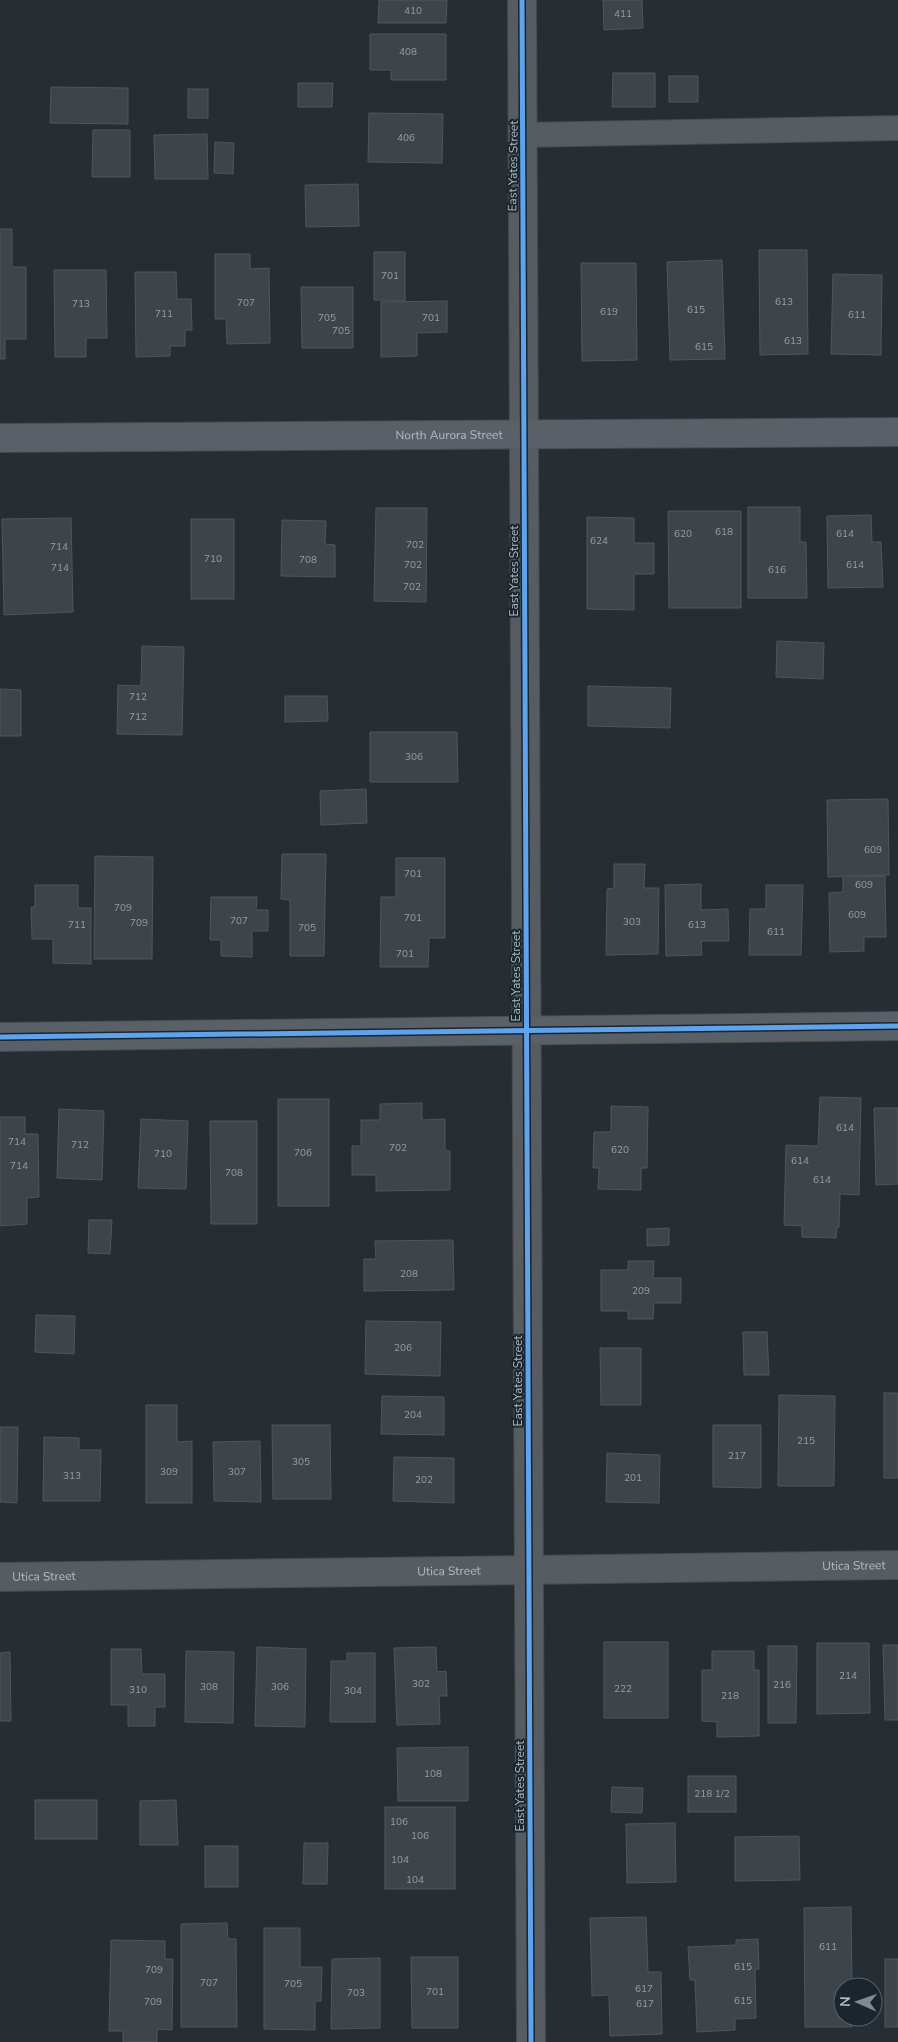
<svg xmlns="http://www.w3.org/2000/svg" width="898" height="2042" font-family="'Nunito Sans',sans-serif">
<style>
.building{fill:#3e454a;stroke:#4e565c}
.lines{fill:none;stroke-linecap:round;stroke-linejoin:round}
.lane-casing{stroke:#444a4e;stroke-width:26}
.street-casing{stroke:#444a4e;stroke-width:30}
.secondary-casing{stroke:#444a4e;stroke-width:30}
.lane{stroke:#565c62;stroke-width:24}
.street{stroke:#565c62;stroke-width:28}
.secondary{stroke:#5a6067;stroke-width:28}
.cycleway-casing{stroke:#1a252e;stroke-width:8}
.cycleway{stroke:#60a3ed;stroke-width:5}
.labels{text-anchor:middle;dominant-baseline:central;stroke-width:4;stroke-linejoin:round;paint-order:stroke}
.number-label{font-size:10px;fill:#939ea7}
.street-label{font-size:12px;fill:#afbbc6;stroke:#1a252e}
</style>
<rect width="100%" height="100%" fill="#272e33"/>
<g class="building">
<polygon points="379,0 447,0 446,23 378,23"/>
<polygon points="603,0 642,0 643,28 604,30"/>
<polygon points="370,34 446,34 446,80 391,80 391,70 370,70"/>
<polygon points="613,73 655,73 655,107 612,107"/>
<rect x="669" y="76" width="29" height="26"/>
<polygon points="298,83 333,83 332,107 298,107"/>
<polygon points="51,87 128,88 128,124 50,123"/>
<rect x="188" y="89" width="20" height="29"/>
<polygon points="369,113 443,114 442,163 368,162"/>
<polygon points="93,130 130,130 130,177 92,177"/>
<polygon points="207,134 208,179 155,179 154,135"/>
<polygon points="215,142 234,143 233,174 214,173"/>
<polygon points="358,184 359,226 306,227 305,185"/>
<polygon points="0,229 12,229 12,267 26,267 26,339 5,339 5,359 0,359"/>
<polygon points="759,250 807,250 808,354 760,355"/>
<polygon points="374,252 405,252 405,301 374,300"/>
<polygon points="215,254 250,254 250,269 269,268 270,343 227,344 226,319 215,319"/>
<polygon points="722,260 725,359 670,360 667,262"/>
<polygon points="581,263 636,263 637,360 582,361"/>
<polygon points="54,270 106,270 107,338 86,338 86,357 55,357"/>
<polygon points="135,272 176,272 177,299 191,299 192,330 185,330 185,346 170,346 170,356 136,357"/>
<polygon points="833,274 882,275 881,355 831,354"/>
<polygon points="301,287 353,287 353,348 302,348"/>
<polygon points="447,301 447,332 417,333 417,356 381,357 381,302"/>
<polygon points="748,507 800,507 800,542 806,542 807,598 748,598"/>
<polygon points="376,508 427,508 426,602 374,601"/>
<polygon points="668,511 741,511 741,608 669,608"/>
<polygon points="871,515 872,542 881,542 883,587 828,588 827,516"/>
<polygon points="587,517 634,518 634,543 654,543 654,574 634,574 634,610 587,609"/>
<polygon points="71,518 73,612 4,615 2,519"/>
<rect x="191" y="519" width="43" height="80"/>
<polygon points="282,520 326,521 325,544 335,545 335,577 281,576"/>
<polygon points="777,641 824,643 823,679 776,677"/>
<polygon points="142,646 184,647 182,735 117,734 118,685 141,686"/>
<polygon points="588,686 671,688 670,728 588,726"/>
<polygon points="0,689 21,690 21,736 0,736"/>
<polygon points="285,696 327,696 328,721 285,722"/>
<polygon points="370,732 457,732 458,782 370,782"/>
<polygon points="366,789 367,823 321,825 320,791"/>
<polygon points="888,799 889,875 828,877 827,800"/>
<polygon points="282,854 326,854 324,956 290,956 290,900 281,899"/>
<polygon points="95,856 153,857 152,959 94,959"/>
<polygon points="396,858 445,858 445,938 429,938 428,967 380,967 381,897 396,897"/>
<polygon points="614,864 645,864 644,888 659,888 658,954 606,955 607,889 614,888"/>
<polygon points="843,876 885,876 886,937 864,937 864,951 830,952 829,893 843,892"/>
<polygon points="701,884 701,910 728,909 729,941 701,941 702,955 666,956 665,885"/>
<polygon points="35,885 78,885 78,908 91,908 91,964 53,963 53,939 32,939 31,907 35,907"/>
<polygon points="766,885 803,885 801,955 749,955 750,909 766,909"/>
<polygon points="211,897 257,897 256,910 268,910 268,931 252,931 252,957 221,956 221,940 210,940"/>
<polygon points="820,1097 861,1098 859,1195 840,1194 839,1227 837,1227 836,1238 802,1237 802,1226 784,1225 786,1145 818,1146"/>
<rect x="278" y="1099" width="51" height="107"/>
<polygon points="422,1103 422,1120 445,1119 445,1150 450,1151 450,1190 376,1191 376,1175 352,1175 352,1146 361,1146 361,1120 380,1120 380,1104"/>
<polygon points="611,1106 648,1107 647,1168 641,1168 641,1190 598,1189 599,1168 593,1168 594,1132 611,1132"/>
<polygon points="874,1108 898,1108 898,1184 876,1185"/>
<polygon points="59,1109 104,1111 102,1180 57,1178"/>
<polygon points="0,1117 25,1117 25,1134 38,1134 39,1197 27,1198 27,1224 0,1226"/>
<polygon points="141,1119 188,1121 186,1189 138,1188"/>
<polygon points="210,1121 257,1121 257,1224 211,1224"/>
<polygon points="89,1220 112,1220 110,1254 88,1253"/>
<polygon points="669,1228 669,1245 647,1246 647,1229"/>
<polygon points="453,1240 454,1290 364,1291 364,1259 376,1259 375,1241"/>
<polygon points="628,1261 654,1261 653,1278 681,1278 681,1303 654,1303 653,1319 628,1319 628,1311 601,1311 601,1270 628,1270"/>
<polygon points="36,1315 75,1316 74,1354 35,1352"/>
<polygon points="366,1321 441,1322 440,1376 365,1374"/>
<polygon points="743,1332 767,1332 769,1375 744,1375"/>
<polygon points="600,1348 641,1348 641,1405 601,1405"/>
<rect x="884" y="1393" width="14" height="85"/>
<polygon points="779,1395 835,1396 834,1486 778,1486"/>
<polygon points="382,1396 444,1397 444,1435 381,1434"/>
<polygon points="146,1405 177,1405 177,1442 192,1441 192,1503 146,1503"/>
<polygon points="272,1425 330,1425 331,1499 273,1499"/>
<polygon points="713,1425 761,1425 761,1488 713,1487"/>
<polygon points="0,1427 18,1427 17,1503 0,1502"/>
<polygon points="44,1437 79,1438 79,1450 101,1450 100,1501 43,1501"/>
<polygon points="260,1441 261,1502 214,1501 213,1442"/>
<polygon points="607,1453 660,1455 659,1503 606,1502"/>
<polygon points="394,1457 454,1458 454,1503 393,1501"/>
<rect x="604" y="1642" width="64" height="76"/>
<polygon points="817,1643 869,1643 870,1713 817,1714"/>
<polygon points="883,1645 898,1645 898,1720 885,1720"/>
<polygon points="768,1646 797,1646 796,1723 768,1723"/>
<polygon points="257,1647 306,1649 305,1727 255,1726"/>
<polygon points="436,1647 437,1672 446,1671 447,1696 439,1696 440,1724 397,1725 394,1648"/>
<polygon points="111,1649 141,1649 142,1674 165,1674 165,1707 155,1707 155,1726 128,1726 128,1705 111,1705"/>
<polygon points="186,1651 234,1652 233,1723 185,1722"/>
<polygon points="712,1651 754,1651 754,1670 759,1670 759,1736 717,1737 717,1722 702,1721 702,1670 712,1670"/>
<polygon points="10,1652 11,1721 0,1721 0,1653"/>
<polygon points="347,1653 375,1653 375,1722 330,1722 331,1661 347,1661"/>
<polygon points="468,1747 468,1801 398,1801 397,1748"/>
<rect x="688" y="1776" width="48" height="36"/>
<polygon points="612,1787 643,1788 642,1813 611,1812"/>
<rect x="35" y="1800" width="62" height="39"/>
<polygon points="176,1800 178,1845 140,1845 140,1801"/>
<rect x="385" y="1807" width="70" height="82"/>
<polygon points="675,1823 676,1882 627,1883 626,1824"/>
<polygon points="799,1836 800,1880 735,1881 735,1837"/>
<polygon points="304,1843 328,1843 327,1884 303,1884"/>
<rect x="205" y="1846" width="33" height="41"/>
<polygon points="851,1907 852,1987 843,1987 843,2017 852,2017 852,2027 805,2027 804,1908"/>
<polygon points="646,1917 648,1972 661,1972 662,2034 610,2036 609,1995 592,1996 590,1918"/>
<polygon points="227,1923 228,1939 236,1939 237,2027 181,2027 181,1924"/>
<polygon points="264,1928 300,1928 300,1967 322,1967 321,2001 315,2001 315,2030 264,2029"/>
<polygon points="758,1939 759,1969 755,1969 756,2018 735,2019 735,2030 697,2032 695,1980 690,1980 688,1947 736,1945 736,1940"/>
<polygon points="111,1940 165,1941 165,1959 173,1959 172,2030 157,2029 157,2042 123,2042 123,2031 109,2031"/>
<polygon points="411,1957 458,1957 458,2028 412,2028"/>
<polygon points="380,1958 380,2028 331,2029 332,1959"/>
<rect x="885" y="1959" width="13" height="68"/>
</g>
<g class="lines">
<g class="lane-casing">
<polyline id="lane" points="523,135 898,128"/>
</g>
<g class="street-casing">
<g id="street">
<polyline points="522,0 531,2042"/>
<path id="s1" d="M0 1577 898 1565"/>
</g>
</g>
<g class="secondary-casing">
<g id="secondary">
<path id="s2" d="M0 438 898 432"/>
<polyline points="0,1037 898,1026"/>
</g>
</g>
<use href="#lane" class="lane"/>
<use href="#street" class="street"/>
<use href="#secondary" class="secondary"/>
<g class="cycleway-casing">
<g id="cycleway">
<polyline points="522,0 531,2042"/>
<polyline points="0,1037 898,1026"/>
</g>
</g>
<use href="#cycleway" class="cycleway"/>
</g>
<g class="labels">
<g class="number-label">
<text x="413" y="11">410</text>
<text x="623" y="14">411</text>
<text x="408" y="52">408</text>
<text x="406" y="138">406</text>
<text x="390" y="276">701</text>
<text x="784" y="302">613</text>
<text x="246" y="303">707</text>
<text x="81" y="304">713</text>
<text x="696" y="310">615</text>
<text x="609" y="312">619</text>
<text x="164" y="314">711</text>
<text x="857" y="315">611</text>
<text x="327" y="318">705</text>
<text x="431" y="318">701</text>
<text x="341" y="331">705</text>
<text x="793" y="341">613</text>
<text x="704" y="347">615</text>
<text x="724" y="532">618</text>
<text x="683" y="534">620</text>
<text x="845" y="534">614</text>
<text x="599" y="541">624</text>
<text x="415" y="545">702</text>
<text x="59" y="547">714</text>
<text x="213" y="559">710</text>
<text x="308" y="560">708</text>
<text x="413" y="565">702</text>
<text x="855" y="565">614</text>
<text x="60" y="568">714</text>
<text x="777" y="570">616</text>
<text x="412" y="587">702</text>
<text x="138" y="697">712</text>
<text x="138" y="717">712</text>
<text x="414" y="757">306</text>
<text x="873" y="850">609</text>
<text x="413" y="874">701</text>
<text x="864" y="885">609</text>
<text x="123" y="908">709</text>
<text x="857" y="915">609</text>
<text x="413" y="918">701</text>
<text x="239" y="921">707</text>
<text x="632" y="922">303</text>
<text x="139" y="923">709</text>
<text x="77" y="925">711</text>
<text x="697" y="925">613</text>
<text x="307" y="928">705</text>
<text x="776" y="932">611</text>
<text x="405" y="954">701</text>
<text x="845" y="1128">614</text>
<text x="17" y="1142">714</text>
<text x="80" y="1145">712</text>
<text x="398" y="1148">702</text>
<text x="620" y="1150">620</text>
<text x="303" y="1153">706</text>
<text x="163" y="1154">710</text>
<text x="800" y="1161">614</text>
<text x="19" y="1166">714</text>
<text x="234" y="1173">708</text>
<text x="822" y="1180">614</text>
<text x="409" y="1274">208</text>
<text x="641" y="1291">209</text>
<text x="403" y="1348">206</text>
<text x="413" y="1415">204</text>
<text x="806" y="1441">215</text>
<text x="737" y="1456">217</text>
<text x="301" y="1462">305</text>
<text x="169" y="1472">309</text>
<text x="237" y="1472">307</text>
<text x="72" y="1476">313</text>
<text x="633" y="1478">201</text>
<text x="424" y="1480">202</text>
<text x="848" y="1676">214</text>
<text x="421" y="1684">302</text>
<text x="782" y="1685">216</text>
<text x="209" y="1687">308</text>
<text x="280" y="1687">306</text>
<text x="623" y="1689">222</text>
<text x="138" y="1690">310</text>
<text x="353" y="1691">304</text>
<text x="730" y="1696">218</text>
<text x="433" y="1774">108</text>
<text x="712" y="1794">218 1/2</text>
<text x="399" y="1822">106</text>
<text x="420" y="1836">106</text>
<text x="400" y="1860">104</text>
<text x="415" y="1880">104</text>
<text x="828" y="1947">611</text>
<text x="743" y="1967">615</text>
<text x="154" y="1970">709</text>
<text x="209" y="1983">707</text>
<text x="293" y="1984">705</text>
<text x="644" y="1989">617</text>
<text x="435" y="1992">701</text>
<text x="356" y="1993">703</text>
<text x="743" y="2001">615</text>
<text x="153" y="2002">709</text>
<text x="645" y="2004">617</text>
</g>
<g class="street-label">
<text transform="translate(513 166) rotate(-89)">East Yates Street</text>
<text stroke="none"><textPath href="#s2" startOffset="449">North Aurora Street</textPath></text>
<text transform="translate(514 571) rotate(-90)">East Yates Street</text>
<text transform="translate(516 976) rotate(-90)">East Yates Street</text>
<text transform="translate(518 1381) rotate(-90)">East Yates Street</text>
<text stroke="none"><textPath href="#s1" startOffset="854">Utica Street</textPath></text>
<text stroke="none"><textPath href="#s1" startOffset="449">Utica Street</textPath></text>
<text stroke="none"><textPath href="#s1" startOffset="44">Utica Street</textPath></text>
<text transform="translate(520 1786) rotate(-90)">East Yates Street</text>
</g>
</g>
<g transform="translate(858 2002) rotate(272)"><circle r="24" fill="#1a252e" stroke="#56616b"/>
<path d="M0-4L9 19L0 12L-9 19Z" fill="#7f8a93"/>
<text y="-8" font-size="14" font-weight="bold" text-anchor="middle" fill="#afbbc6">N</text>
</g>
</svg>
